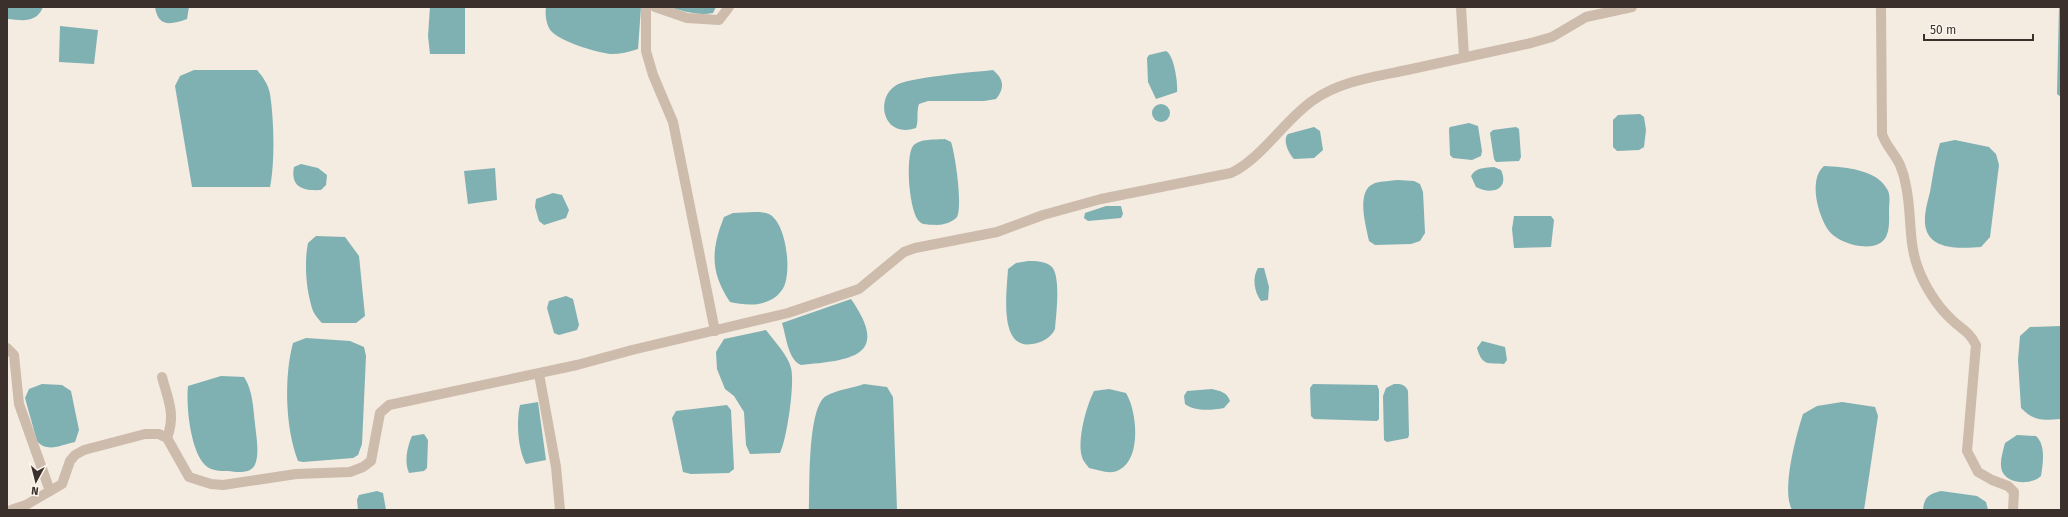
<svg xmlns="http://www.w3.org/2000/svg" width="2068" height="517" font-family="'Fira Sans',sans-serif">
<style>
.water{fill:#7fb0b2}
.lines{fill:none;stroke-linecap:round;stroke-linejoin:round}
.minor{stroke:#cdbbac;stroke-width:10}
</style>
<rect width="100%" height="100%" fill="#f4ebe1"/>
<g class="water">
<path d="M7 7H43C36 24 22 20 7 19Z"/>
<path d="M155 7H189L187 19C170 25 158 27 155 7Z"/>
<polygon points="430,7 465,7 465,54 430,54 428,36"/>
<path d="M546 7H641L638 49C629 52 620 54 611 54 598 53 554 40 549 28 546 22 545 14 546 7Z"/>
<path d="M669 7H716L713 13C698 16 683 11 669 7Z"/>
<polygon points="2059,7 2061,7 2061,97 2057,94"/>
<polygon points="60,26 98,30 94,64 59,62"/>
<path d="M1166 51C1174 55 1178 83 1177 92L1156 99 1148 82 1147 58 1149 55Z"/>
<path d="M194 70H257C263 77 268 84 270 94 274 120 275 162 270 187H192L175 86 180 76Z"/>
<path d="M993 70C1004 79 1005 88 996 99L984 101H928L919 104C916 113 919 120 916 128 883 139 875 99 895 86 907 77 976 72 993 70Z"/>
<circle cx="1161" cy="113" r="9"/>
<polygon points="1640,114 1644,117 1646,130 1644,147 1639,150 1617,151 1613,147 1613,120 1618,115"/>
<polygon points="1469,123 1478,126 1482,151 1481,156 1472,160 1453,158 1450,155 1449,129 1450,127"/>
<path d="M1314 127 1320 131 1323 150 1314 158 1294 159C1289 154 1282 140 1288 134Z"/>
<polygon points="1516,127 1519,129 1521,157 1519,161 1496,162 1494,159 1490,133 1493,130"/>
<path d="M945 139 951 142C955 153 963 207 957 217 953 222 943 225 937 225 931 224 924 226 920 222 909 214 905 157 913 146 920 138 935 140 945 139Z"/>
<path d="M1955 140 1989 147 1996 154 1999 165 1990 237 1981 247C1965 248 1935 251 1927 232 1922 220 1927 204 1930 192 1933 176 1935 159 1940 143Z"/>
<path d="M301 164 318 168 327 175 326 185 321 190C304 191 290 188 294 167Z"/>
<path d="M1824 166C1844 167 1876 169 1887 189 1891 195 1889 203 1889 210 1889 218 1890 229 1886 237 1876 255 1839 244 1829 231 1818 216 1808 179 1824 166Z"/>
<path d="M1494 167 1501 170C1510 190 1491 195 1476 187L1471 176C1476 167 1485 168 1494 167Z"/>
<polygon points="495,168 497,200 468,204 464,171"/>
<path d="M1398 180 1414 181 1420 184 1423 192 1425 233 1420 241 1411 244 1375 245 1369 241C1366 225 1355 190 1375 183 1382 181 1391 181 1398 180Z"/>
<polygon points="553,193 562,195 569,210 566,218 544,225 539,221 535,207 536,199"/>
<polygon points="1106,206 1121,206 1123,214 1121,218 1088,221 1084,218 1085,213"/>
<path d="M733 213C743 213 756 211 766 213 787 218 793 276 782 290 770 307 748 306 730 302 710 272 711 250 724 217Z"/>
<polygon points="1514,216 1551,216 1554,220 1551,247 1514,248 1512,229"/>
<path d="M316 236 345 237 359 256 365 316 356 323H322C319 320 315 315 313 311 306 291 304 263 308 243Z"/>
<path d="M1028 261C1035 261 1046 261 1052 267 1061 277 1056 316 1055 329 1051 338 1041 343 1032 344 998 350 1007 290 1008 269L1016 263Z"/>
<path d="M1258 268H1264L1269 287 1268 300 1261 301C1254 292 1252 277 1258 268Z"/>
<polygon points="566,296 573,299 579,325 577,330 559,335 554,333 547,308 549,301"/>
<path d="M851 299C892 358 849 360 801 365 788 360 786 335 782 323Z"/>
<path d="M2061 326V419C2042 420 2035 422 2021 408L2018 360 2020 336 2030 327Z"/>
<path d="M766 330C774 341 788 355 791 368 795 383 787 439 780 453L750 454 746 445 744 412 734 396 725 389 717 369 716 352 724 339Z"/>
<path d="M306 338 350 341 364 347 366 356 362 444 358 455 353 458 303 462 298 461C285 428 284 376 293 343Z"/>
<path d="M1482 341 1505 347 1507 360 1504 364C1488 363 1482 366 1477 348Z"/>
<path d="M221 376 244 377C253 391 253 407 255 424 256 435 262 464 250 470 244 473 235 472 228 471 220 471 211 471 205 465 190 450 186 405 188 386Z"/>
<path d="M42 384 62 385 71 391 79 430 75 442C61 445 47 453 37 441L25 398 29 389Z"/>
<path d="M864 384 887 387 893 397 897 510H809C810 488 807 408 826 396 836 390 853 388 864 384Z"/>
<polygon points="1313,384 1377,385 1379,390 1379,419 1377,421 1314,419 1311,416 1310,388"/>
<path d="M1394 384C1401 384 1405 384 1408 391L1409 435 1408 438 1387 442 1384 440 1383 396 1386 388Z"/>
<path d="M1109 389 1126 393C1137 411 1142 459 1119 470 1110 475 1099 470 1089 468 1087 465 1083 461 1082 457 1077 440 1086 407 1094 391Z"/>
<path d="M1212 389C1220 391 1227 392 1230 401L1224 408C1212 410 1195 412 1185 404L1184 396 1187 391Z"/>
<path d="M538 402 546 460 526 464C518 450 516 422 520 405Z"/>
<path d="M1842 402 1875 407 1878 416 1864 510H1792C1781 490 1796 436 1803 414L1817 406Z"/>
<polygon points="727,405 731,410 734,469 729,473 691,474 683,472 672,418 676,411"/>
<path d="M424 434 428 440 427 468 424 471 409 473C404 462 407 447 412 436Z"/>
<path d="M2017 435 2036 436C2046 445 2043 464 2041 476 2032 485 2008 485 2002 471 1999 462 2003 452 2005 443Z"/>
<polygon points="377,491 383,493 386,510 358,510 357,500 359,495"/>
<path d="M1941 491 1977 496 1986 502 1988 510H1923C1924 497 1929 494 1941 491Z"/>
</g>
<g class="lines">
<g class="minor">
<polyline points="646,7 646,51 653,75 673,122 715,331"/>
<polyline points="655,7 687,18 719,20 729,7"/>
<polyline points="1461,7 1464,56"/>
<path d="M1881 7 1882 134C1886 146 1895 154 1900 165 1903 172 1905 179 1906 186 1912 213 1908 242 1918 268 1924 285 1937 306 1951 319 1962 330 1968 330 1976 345L1967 451 1978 472 1992 480 2008 486 2014 492 2013 510"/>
<polyline points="7,348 14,355 19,404 50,491"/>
<polyline points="539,374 556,467 560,510"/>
<path d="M162 377C168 400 176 414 167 438"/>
<path d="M11 510 26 505 62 484 70 461 75 455 84 450 145 434H159L167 438 189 477 211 484 223 485 296 474 350 472 363 467 371 461 380 413 389 405 577 365 632 350 788 313 859 289 904 252 915 248 997 232 1043 215 1101 199 1231 173C1261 159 1284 121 1312 101 1340 81 1374 77 1407 70 1448 61 1490 52 1531 43L1552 37 1586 17 1632 7"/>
</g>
</g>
<rect width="2068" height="517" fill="none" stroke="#3b302b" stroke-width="16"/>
<g transform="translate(36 481) rotate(187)" stroke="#fbf5ee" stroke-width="3" paint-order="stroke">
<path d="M0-3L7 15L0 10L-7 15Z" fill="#3b302b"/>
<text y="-6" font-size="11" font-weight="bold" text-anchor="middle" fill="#3b302b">N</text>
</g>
<path d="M1924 34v6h109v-6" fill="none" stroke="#3b302b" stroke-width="2"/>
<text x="1930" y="34" font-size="12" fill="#3b302b" stroke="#fbf5ee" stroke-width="3" paint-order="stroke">50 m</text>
</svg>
